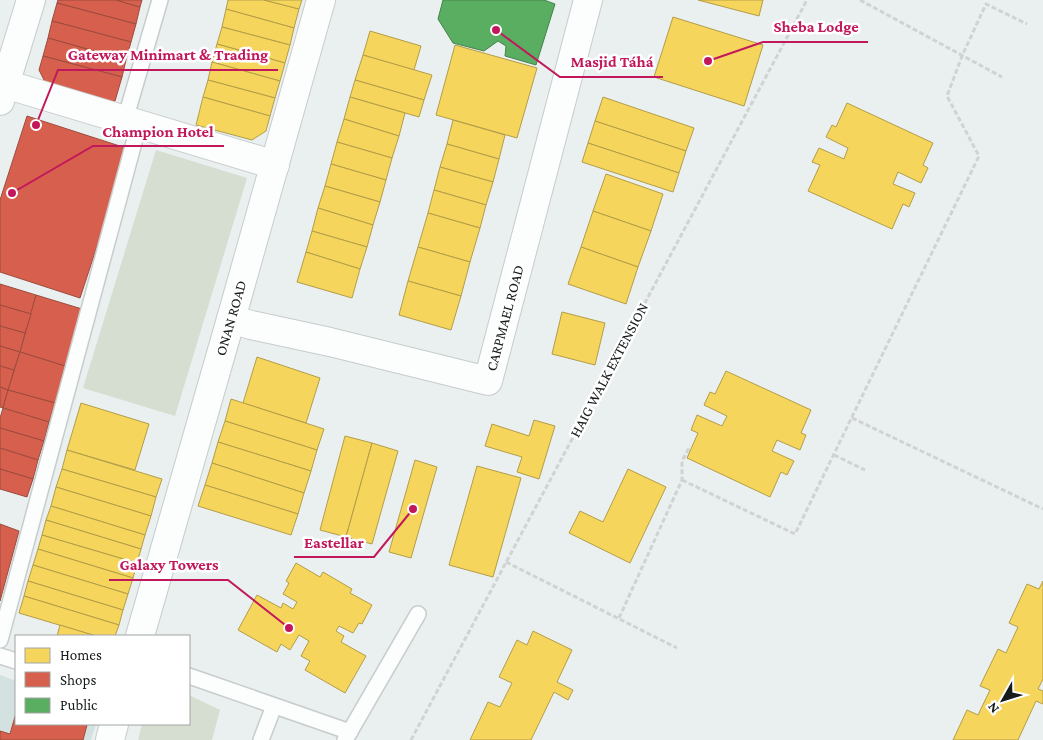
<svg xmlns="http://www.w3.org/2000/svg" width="1043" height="740" font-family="'Crimson Pro',serif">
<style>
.built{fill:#d3e1e0}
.green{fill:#d6ded1}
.homes{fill:#f6d55c;stroke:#b39d48}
.shops{fill:#d6604d;stroke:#9d4b3e}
.public{fill:#5aae61;stroke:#46824c}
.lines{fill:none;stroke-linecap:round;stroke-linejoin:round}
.lane-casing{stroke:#c7cccc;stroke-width:18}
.street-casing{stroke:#c7cccc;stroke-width:30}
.path{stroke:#d1d3d3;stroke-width:3;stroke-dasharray:5 2.5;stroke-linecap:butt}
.lane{stroke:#fcfdfd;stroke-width:15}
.street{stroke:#fcfdfd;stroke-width:28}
.labels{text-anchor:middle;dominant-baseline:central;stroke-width:5;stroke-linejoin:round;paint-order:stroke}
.street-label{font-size:15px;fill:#171b1b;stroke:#fff}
.leader{fill:none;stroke:#c2185b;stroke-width:2}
.callout-dot{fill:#c2185b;stroke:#fff;stroke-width:2}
.callout-label{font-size:16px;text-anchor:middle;font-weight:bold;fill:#c2185b;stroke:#fff;stroke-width:5;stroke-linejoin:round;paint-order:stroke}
</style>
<rect width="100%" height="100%" fill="#e9f0ef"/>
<polygon class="built" points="0,675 16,681 16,724 96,724 91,740 0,740"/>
<g class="green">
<polygon points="156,150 247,178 175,416 83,388"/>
<polygon points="189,695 220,710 212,740 138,740 142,724 189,724"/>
</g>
<g class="homes">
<polygon points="228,0 264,0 299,9 294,28 226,9"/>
<polygon points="264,0 302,0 299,9"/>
<polygon points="698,0 763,0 759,16"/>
<polygon points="226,9 294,28 290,45 222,27"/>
<polygon points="673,17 763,45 744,106 654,77"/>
<polygon points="222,27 290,45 285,63 217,44"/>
<polygon points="370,31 421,46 414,70 363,55"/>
<polygon points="217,44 285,63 280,81 212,62"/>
<polygon points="455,45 537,68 517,138 436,115"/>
<polygon points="363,55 432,75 424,100 355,80"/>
<polygon points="212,62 280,81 275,98 208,80"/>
<polygon points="208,80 275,98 270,116 203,97"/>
<polygon points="355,80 424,100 419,117 350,97"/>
<polygon points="203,97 270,116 266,131 252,140 196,125"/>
<polygon points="350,97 405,113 399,136 344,119"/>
<polygon points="603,97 694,128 686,151 595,121"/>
<polygon points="847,103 933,143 923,165 928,168 921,183 898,172 893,184 915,193 909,207 903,204 892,229 808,191 820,165 812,162 819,148 844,159 848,148 826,137 832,125 836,127"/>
<polygon points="344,119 399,136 392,158 337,142"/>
<polygon points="453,120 505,135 499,159 447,144"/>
<polygon points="595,121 686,151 679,173 588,143"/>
<polygon points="337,142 392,158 386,180 331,164"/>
<polygon points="588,143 679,173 673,192 582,162"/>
<polygon points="447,144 499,159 493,182 440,167"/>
<polygon points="331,164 386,180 380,202 325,186"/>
<polygon points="440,167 493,182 486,205 434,190"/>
<polygon points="606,174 663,194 651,231 593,211"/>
<polygon points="325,186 380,202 373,225 318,208"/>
<polygon points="434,190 486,205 480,228 428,213"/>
<polygon points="318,208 373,225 367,247 312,231"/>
<polygon points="593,211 651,231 638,267 581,247"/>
<polygon points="428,213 480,228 470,262 418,247"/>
<polygon points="312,231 367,247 360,269 306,252"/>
<polygon points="418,247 470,262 461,296 408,281"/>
<polygon points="581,247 638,267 626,304 568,284"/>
<polygon points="306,252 360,269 352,298 297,282"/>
<polygon points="408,281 461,296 451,330 399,315"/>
<polygon points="562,312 605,323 595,365 552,354"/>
<polygon points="257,357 320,378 306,423 243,403"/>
<polygon points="726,371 811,410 801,433 806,435 800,450 777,440 772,451 794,461 787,475 781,472 770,497 687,458 698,433 691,430 697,415 722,426 727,416 704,405 710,392 715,394"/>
<polygon points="231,399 324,429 317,450 225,421"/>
<polygon points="81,403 149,424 135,470 67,450"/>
<polygon points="534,420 555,426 539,479 517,472 522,457 485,446 492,424 529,436"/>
<polygon points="225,421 317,450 311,471 218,442"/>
<polygon points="345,436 372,443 346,537 320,530"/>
<polygon points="218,442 311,471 304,493 212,463"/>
<polygon points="372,443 398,451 372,544 346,537"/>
<polygon points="67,450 162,479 156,497 62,469"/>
<polygon points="415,460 437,467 411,558 389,552"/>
<polygon points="212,463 304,493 298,514 205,485"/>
<polygon points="477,466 521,478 493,577 449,565"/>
<polygon points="62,469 156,497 151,516 56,487"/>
<polygon points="628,469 666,487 630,563 569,533 580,511 603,522"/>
<polygon points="205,485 298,514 291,535 198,506"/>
<polygon points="56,487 151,516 145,535 51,506"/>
<polygon points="51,506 145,535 141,549 46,520"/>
<polygon points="46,520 141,549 137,563 42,535"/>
<polygon points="42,535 137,563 133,578 38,549"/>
<polygon points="38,549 133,578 128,594 33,565"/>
<polygon points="296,563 320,577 323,572 352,589 350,593 372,605 362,624 359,623 353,633 339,626 336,631 344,636 341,642 366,656 345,693 305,670 310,661 301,656 309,641 299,635 290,650 281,644 277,652 238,630 257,595 281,608 283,603 293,609 297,602 283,594 289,583 286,581"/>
<polygon points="33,565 128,594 123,610 28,581"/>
<polygon points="28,581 123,610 119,625 24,596"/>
<polygon points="1043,581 1043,679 1038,689 1043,691 1043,704 1036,701 1018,740 953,740 967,710 978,715 990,690 980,686 998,649 1006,653 1018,627 1009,623 1027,584 1039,589"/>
<polygon points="24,596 119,625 115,636 96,636 19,613"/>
<polygon points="60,625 96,636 57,636"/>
<polygon points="533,631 572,650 557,682 573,690 568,700 554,692 531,740 470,740 488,702 500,707 512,683 499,677 517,640 527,645"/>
</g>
<g class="shops">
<polygon points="58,0 116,0 140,7 136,24 57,3"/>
<polygon points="116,0 142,0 140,7"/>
<polygon points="57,3 136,24 131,42 52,21"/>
<polygon points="52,21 131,42 126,60 48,38"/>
<polygon points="48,38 126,60 122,77 43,56"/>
<polygon points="43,56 122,77 115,101 100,106 46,84 39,70"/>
<polygon points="27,116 129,149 80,298 0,272 0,200"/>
<polygon points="0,284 36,295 31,314 0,305"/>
<polygon points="36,295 82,309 65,366 20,352"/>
<polygon points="0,305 31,314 25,333 0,326"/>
<polygon points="0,326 25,333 20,352 0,346"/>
<polygon points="0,346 20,352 14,370 0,366"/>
<polygon points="20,352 65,366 55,403 8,390"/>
<polygon points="0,366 14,370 8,390 0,387"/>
<polygon points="0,387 8,390 3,408 0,407"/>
<polygon points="8,390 55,403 49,422 3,408"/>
<polygon points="3,408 49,422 44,441 0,428 0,418"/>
<polygon points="0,428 44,441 38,460 0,448"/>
<polygon points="0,448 38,460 33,479 0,469"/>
<polygon points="0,469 33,479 27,497 0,489"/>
<polygon points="0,524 19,531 0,601"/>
<polygon points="16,713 16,724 86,724 87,725 83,740 0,740 0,731 10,734"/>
</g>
<polygon class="public" points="443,0 544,0 555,4 536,65 505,56 506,46 498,41 484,51 453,43 438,19"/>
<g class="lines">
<g class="lane-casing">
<g id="lane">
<polyline points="125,120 160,0"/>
<polyline points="0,640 139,124"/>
<polyline points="0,656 16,661"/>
<polyline points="189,676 350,732"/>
<polyline points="261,740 274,706"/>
<polyline points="345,740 418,614"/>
</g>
</g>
<g class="street-casing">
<g id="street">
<polyline points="5,84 275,165"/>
<polyline points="0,101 31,0"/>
<polyline points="231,319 251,325 330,342 488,381 588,0"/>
<polyline points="140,636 231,319 321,0"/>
<polyline points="110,740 114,724"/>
</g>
</g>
<g class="path">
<polyline points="860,0 1002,77"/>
<polyline points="852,418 1043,509"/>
<polyline points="834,455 865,470"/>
<polyline points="682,480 795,534 979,156 947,96 962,56 986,4 1027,24"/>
<polyline points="506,562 677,648"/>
<polyline points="619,618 682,480 682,461 690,446"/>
<polyline points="411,740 807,0"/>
</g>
<use href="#lane" class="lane"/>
<use href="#street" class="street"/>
</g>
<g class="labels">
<g class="street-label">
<text transform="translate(231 318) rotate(-74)">ONAN ROAD</text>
<text transform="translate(505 318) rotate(-75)">CARPMAEL ROAD</text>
<text transform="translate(609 370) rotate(-62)">HAIG WALK EXTENSION</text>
</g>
</g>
<path class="leader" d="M708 61L763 42H868M36 125L58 70H278M496 30L560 77H663M12 193L93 146H224M413 509L374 557H294M289 628L228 580H109"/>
<g class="callout-dot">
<circle cx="708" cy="61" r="5"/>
<circle cx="36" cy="125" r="5"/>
<circle cx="496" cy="30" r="5"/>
<circle cx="12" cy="193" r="5"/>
<circle cx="413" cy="509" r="5"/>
<circle cx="289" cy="628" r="5"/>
</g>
<g class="callout-label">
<text x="816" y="32">Sheba Lodge</text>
<text x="168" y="60">Gateway Minimart &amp; Trading</text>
<text x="612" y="67">Masjid Táhá</text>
<text x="158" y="137">Champion Hotel</text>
<text x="334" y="548">Eastellar</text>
<text x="169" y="570">Galaxy Towers</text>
</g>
<rect x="15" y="635" width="175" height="90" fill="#ffffff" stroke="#a2a4a4"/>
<rect x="25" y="648" width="25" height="15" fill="#f6d55c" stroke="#a2a4a4"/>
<text x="60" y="660" font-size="15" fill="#171b1b">Homes</text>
<rect x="25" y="672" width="25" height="15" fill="#d6604d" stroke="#a2a4a4"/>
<text x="60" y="685" font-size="15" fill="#171b1b">Shops</text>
<rect x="25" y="698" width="25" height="15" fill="#5aae61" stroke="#a2a4a4"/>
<text x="60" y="710" font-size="15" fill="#171b1b">Public</text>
<g transform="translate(1003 700) rotate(231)" stroke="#ffffff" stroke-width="4" paint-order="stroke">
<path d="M0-4L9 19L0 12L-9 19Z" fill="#171b1b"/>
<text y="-8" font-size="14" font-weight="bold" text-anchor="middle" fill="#171b1b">N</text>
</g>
</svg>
